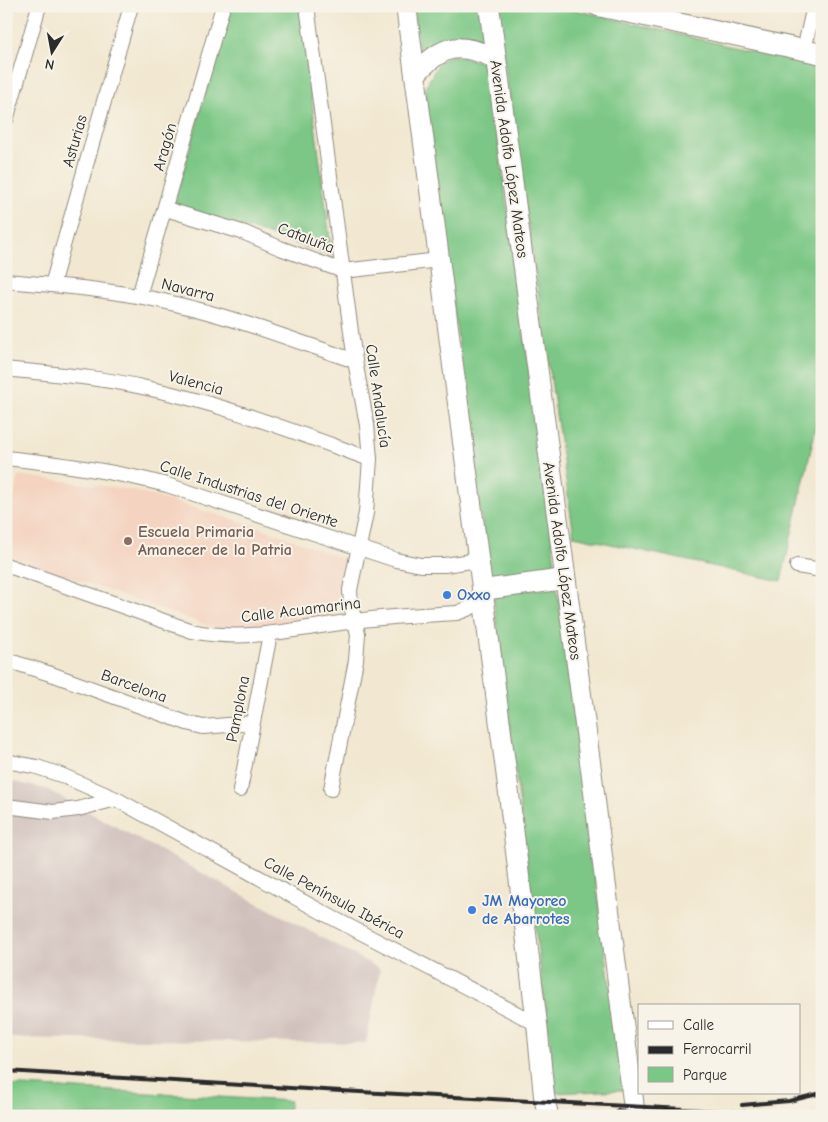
<svg xmlns="http://www.w3.org/2000/svg" width="828" height="1122" font-family="'Comic Neue',sans-serif">
<style>
.built{fill:#f4d3c0}
.industrial{fill:#d0c0bc}
.green{fill:#7bc785;stroke:#537958}
.lines{fill:none;stroke-linecap:round;stroke-linejoin:round}
.street-casing{stroke:#8e8a7e;stroke-width:16}
.secondary-casing{stroke:#8e8a7e;stroke-width:22}
.street{stroke:#fff;stroke-width:14}
.secondary{stroke:#fff;stroke-width:20}
.rail{stroke:#2b2b2b;stroke-width:4}
.education-dot{fill:#8d6e63;stroke:#f7f3e8;stroke-width:2}
.shop-dot{fill:#3f7fe0;stroke:#f7f3e8;stroke-width:2}
.labels{text-anchor:middle;dominant-baseline:central;stroke-width:4;stroke-linejoin:round;paint-order:stroke}
.street-label{font-size:16px;fill:#2b2b2b;stroke:#f7f3e8}
.education-label{font-size:16px;font-weight:bold;fill:#785e54;stroke:#f7f3e8;text-anchor:start}
.shop-label{font-size:16px;font-weight:bold;fill:#366cbe;stroke:#f7f3e8;text-anchor:start}
</style>
<rect width="100%" height="100%" fill="#f7f3e8"/>
<filter id="ink" filterUnits="userSpaceOnUse"><feTurbulence type="fractalNoise" baseFrequency=".02" numOctaves="2"/><feDisplacementMap in="SourceGraphic" scale="10" xChannelSelector="R" yChannelSelector="G"/><feConvolveMatrix kernelMatrix="1 2 1 2 8 2 1 2 1" color-interpolation-filters="sRGB"/></filter>
<filter id="wash" filterUnits="userSpaceOnUse"><feTurbulence type="fractalNoise" baseFrequency=".0096" numOctaves="4" result="noise"/><feDisplacementMap in="SourceGraphic" scale="20" xChannelSelector="R" yChannelSelector="G"/><feGaussianBlur stdDeviation="1.12" result="paint"/><feColorMatrix in="noise" values="0 0 0 0 0 0 0 0 0 0 0 0 0 0 0 0 0 1.4 0 .05"/><feComposite in="paint" operator="in"/></filter>
<g filter="url(#wash)">
<rect width="100%" height="100%" fill="#f2e8d1"/>
<polygon class="built" points="18,475 132,490 256,526 344,559 334,616 227,630 212,627 6,555 6,522 11,511"/>
<polygon class="industrial" points="6,780 46,789 380,969 366,1043 6,1038"/>
<g class="green">
<polygon points="230,6 295,6 300,8 332,255 174,205"/>
<path d="M413 6H482L489 47C461 34 444 35 419 53Z"/>
<polygon points="496,6 559,6 822,68 822,401 781,581 574,536"/>
<polygon points="452,55 482,62 489,73 556,570 489,577 425,88 439,62"/>
<polygon points="557,588 624,1090 556,1093 493,593"/>
<polygon points="6,1085 290,1101 287,1116 6,1116"/>
</g>
</g>
<g filter="url(#ink)">
<g class="lines">
<g class="street-casing">
<g id="street">
<polyline points="307,6 355,361 367,425 370,459 366,513 350,590 351,606 358,634 356,660 331,789"/>
<polyline points="804,50 814,6"/>
<polyline points="6,120 39,6"/>
<polyline points="166,209 245,233 280,248 343,271 439,260"/>
<path d="M6 281C66 286 126 291 184 306 242 320 299 342 355 361"/>
<polyline points="52,285 131,6"/>
<polyline points="139,296 223,6"/>
<path d="M6 369C51 374 98 377 142 387 220 403 295 432 370 459"/>
<path d="M6 458C61 464 114 471 167 485L396 560 421 565H444L479 560"/>
<path d="M6 565 192 631C247 643 300 628 354 621 388 616 423 615 457 613L470 608 482 590"/>
<polyline points="797,566 822,570"/>
<polyline points="6,660 54,675 187,723 203,727 252,723"/>
<polyline points="6,761 37,767 61,775 116,799 331,917 537,1024"/>
<polyline points="240,790 270,634"/>
<polyline points="6,806 53,812 78,809 116,799"/>
</g>
</g>
<g class="secondary-casing">
<g id="secondary">
<polyline points="406,6 508,786 537,1024 544,1096 548,1116"/>
<polyline points="489,6 592,777 635,1116"/>
<polyline points="598,6 822,54"/>
<path d="M415 75C442 44 459 42 495 58"/>
<polyline points="482,590 565,579"/>
</g>
</g>
<use href="#street" class="street"/>
<use href="#secondary" class="secondary"/>
<g class="rail">
<polyline points="6,1071 341,1091 817,1116"/>
<polyline points="742,1105 789,1101 822,1093"/>
<polyline points="617,1111 644,1116"/>
</g>
</g>
</g>
<circle class="education-dot" cx="128" cy="541" r="5"/>
<g class="shop-dot">
<circle cx="447" cy="595" r="5"/>
<circle cx="472" cy="910" r="5"/>
</g>
<g class="labels">
<g class="street-label">
<text transform="translate(75 141) rotate(-74)">Asturias</text>
<text transform="translate(165 147) rotate(-74)">Aragón</text>
<text transform="translate(509 159) rotate(82)">Avenida Adolfo López Mateos</text>
<text transform="translate(306 238) rotate(21)">Cataluña</text>
<text transform="translate(188 290) rotate(14)">Navarra</text>
<text transform="translate(196 383) rotate(15)">Valencia</text>
<text transform="translate(378 396) rotate(82)">Calle Andalucía</text>
<text transform="translate(249 494) rotate(18)">Calle Industrias del Oriente</text>
<text transform="translate(562 561) rotate(82)">Avenida Adolfo López Mateos</text>
<text transform="translate(301 610) rotate(-7)">Calle Acuamarina</text>
<text transform="translate(134 686) rotate(20)">Barcelona</text>
<text transform="translate(238 709) rotate(-79)">Pamplona</text>
<text transform="translate(334 898) rotate(28)">Calle Península Ibérica</text>
</g>
<g class="education-label">
<text x="138" y="532">Escuela Primaria<tspan x="138" dy="18">Amanecer de la Patria</tspan></text>
</g>
<g class="shop-label">
<text x="457" y="595">Oxxo</text>
<text x="482" y="901">JM Mayoreo<tspan x="482" dy="18">de Abarrotes</tspan></text>
</g>
</g>
<rect width="828" height="1122" fill="none" stroke="#f7f3e8" stroke-width="25"/>
<rect x="638" y="1004" width="162" height="90" fill="#f7f3e8" stroke="#a5a39c"/>
<rect x="648" y="1021" width="25" height="8" fill="#ffffff" stroke="#a5a39c"/>
<text x="683" y="1030" font-size="15" fill="#2b2b2b">Calle</text>
<rect x="648" y="1046" width="25" height="8" fill="#2b2b2b" stroke="#a5a39c"/>
<text x="683" y="1054" font-size="15" fill="#2b2b2b">Ferrocarril</text>
<rect x="648" y="1067" width="25" height="15" fill="#7bc785" stroke="#a5a39c"/>
<text x="683" y="1080" font-size="15" fill="#2b2b2b">Parque</text>
<g transform="translate(52 52) rotate(191)" stroke="#f7f3e8" stroke-width="4" paint-order="stroke">
<path d="M0-4L9 19L0 12L-9 19Z" fill="#2b2b2b"/>
<text y="-8" font-size="14" font-weight="bold" text-anchor="middle" fill="#2b2b2b">N</text>
</g>
</svg>
